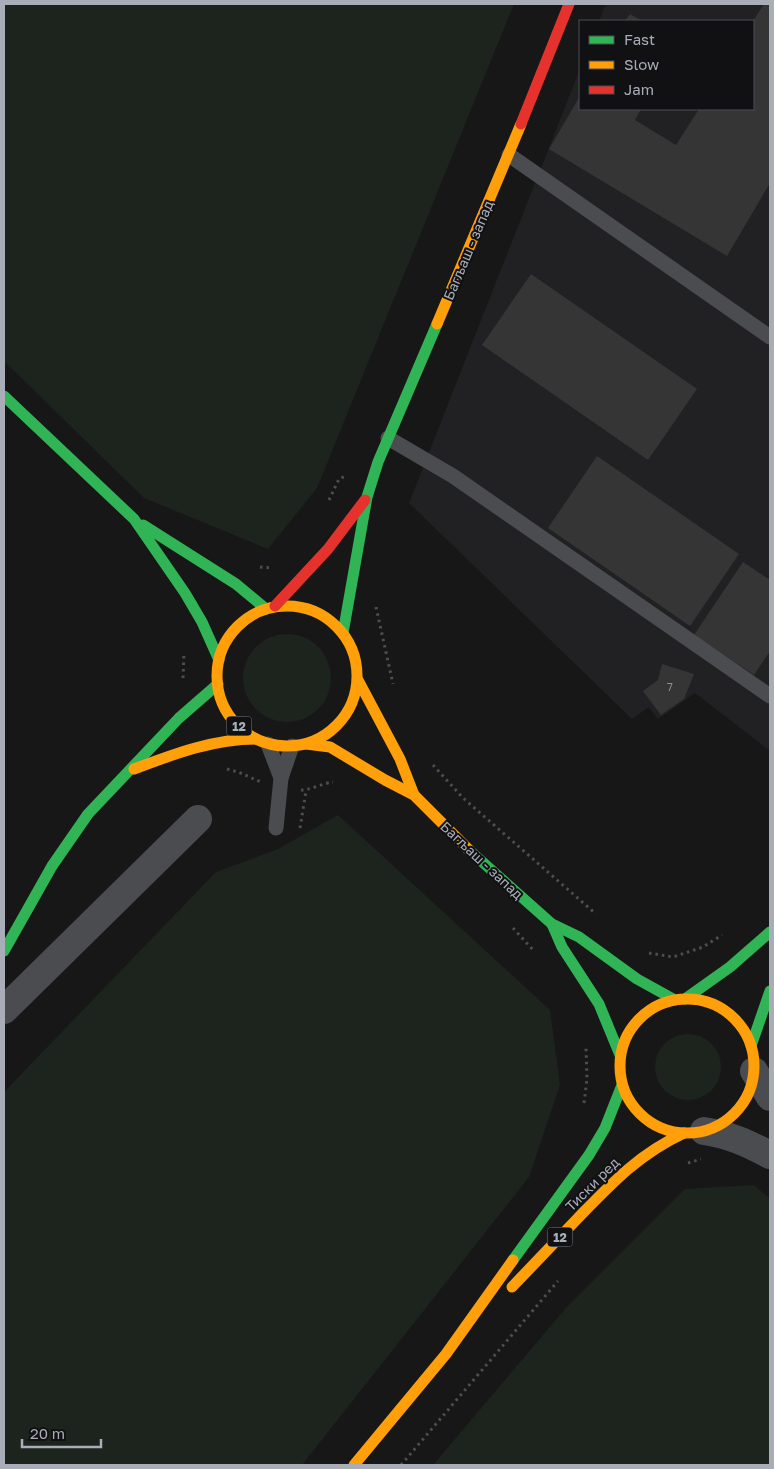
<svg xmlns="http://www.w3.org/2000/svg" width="774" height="1469" font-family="'Golos Text',sans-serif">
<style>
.built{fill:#212123}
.green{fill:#1d241e}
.building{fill:#353536}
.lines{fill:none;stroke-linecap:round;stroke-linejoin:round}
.path{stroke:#4d4e52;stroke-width:3;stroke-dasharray:2.5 4;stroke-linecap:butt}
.lane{stroke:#4b4c50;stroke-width:15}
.street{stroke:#4b4c50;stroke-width:28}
.fast{stroke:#30b455;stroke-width:11}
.slow{stroke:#ff9f0a;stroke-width:11}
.jam{stroke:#e5322d;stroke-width:11}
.labels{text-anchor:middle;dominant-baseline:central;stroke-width:4;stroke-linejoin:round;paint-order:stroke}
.number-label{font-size:11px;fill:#8b8f98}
.shield{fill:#111113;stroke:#7b7e86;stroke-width:1}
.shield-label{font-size:12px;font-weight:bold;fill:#a8adb8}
.street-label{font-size:14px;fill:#a8adb8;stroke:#111113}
</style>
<rect width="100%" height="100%" fill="#171717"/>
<polygon class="built" points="606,4 770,4 770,751 695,693 658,719 649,707 632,719 409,503 580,69 580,109 753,109 753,21 599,21"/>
<g class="green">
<polygon points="4,4 514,4 317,488 268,549 144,498 4,361"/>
<circle cx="287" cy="678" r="44"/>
<polygon points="338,815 550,1010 560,1085 529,1177 302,1465 4,1465 4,1092 216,872 278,849"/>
<circle cx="688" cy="1067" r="33"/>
<polygon points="754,1185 770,1199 770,1465 433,1465 565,1309 685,1189"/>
</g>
<g class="building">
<polygon points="764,4 770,4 770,183 727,256 549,149 580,96 580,109 641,109 635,120 676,145 699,109 753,109 753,21"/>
<polygon points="630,14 642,21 625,21"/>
<polygon points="531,274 697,389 648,460 482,345"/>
<polygon points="597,456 739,554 690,626 548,528"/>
<polygon points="743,562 770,580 770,651 754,675 694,635"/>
<polygon points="662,664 694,674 684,699 661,715 643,691 658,680"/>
</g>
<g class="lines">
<g class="path">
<polyline points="329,500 339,479 346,476"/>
<polyline points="260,567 273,568"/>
<polyline points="376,607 393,684"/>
<polyline points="183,678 184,652"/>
<polyline points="433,765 463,798 596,914"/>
<polyline points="227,769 238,772 261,782"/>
<path d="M301 790C307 791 324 783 333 782"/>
<polyline points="300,828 306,791"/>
<polyline points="513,928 533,950"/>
<polyline points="649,953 673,957 703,947 722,935"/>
<polyline points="584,1103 587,1079 586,1048"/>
<polyline points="688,1163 701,1159"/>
<polyline points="401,1465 558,1281"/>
</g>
<g class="lane">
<polyline points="509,155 770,337"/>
<polyline points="388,438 453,476 770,696"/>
<polyline points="268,744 281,778"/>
<polyline points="276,828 281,778 292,746"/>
</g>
<g class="street">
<polyline points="4,1010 198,819"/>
<polyline points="754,1071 770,1097"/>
<path d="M704 1131C730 1135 747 1143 770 1155"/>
</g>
<g class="fast">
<polyline points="4,396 134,519 185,593 202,622 219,660"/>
<polyline points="143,525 236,584 266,609"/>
<polyline points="343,633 367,497 378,462 437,324"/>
<polyline points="469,850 552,924 579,937 637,979 675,1000"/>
<polyline points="552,924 562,947 599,1004 620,1055"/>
<polyline points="4,951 52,866 88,814 179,718 218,684"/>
<polyline points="685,999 730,967 770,932"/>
<polyline points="751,1046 770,991"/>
<polyline points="513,1260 589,1155 605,1128 622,1085"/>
</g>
<g class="slow">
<polyline points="437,324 521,124"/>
<circle cx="287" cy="676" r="70"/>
<polyline points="358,680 400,759 414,795"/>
<polyline points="306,744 330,747 385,780 414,795 469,850"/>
<path d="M134 769C174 754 213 739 256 739"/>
<circle cx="687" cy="1066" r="67"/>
<path d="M512 1287C534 1264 556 1241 578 1218 612 1183 639 1154 684 1133"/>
<polyline points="354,1465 446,1354 513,1260"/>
</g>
<g class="jam">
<polyline points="521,124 569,4"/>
<polyline points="275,606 328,549 365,500"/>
</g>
</g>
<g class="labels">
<g class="number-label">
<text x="670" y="686">7</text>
</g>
<g class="shield">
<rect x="226.5" y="716.5" width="25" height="19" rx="4"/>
<rect x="547.5" y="1227.5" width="25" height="19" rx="4"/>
</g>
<g class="shield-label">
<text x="239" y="726">12</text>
<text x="560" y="1237">12</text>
</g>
<g class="street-label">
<text transform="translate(468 250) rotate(-67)">Багљаш - запад</text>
<text transform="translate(482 860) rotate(43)">Багљаш - запад</text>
<text transform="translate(592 1184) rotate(-45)">Тиски ред</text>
</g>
</g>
<rect width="774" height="1469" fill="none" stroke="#a8adb8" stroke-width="10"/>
<rect x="579" y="20" width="175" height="90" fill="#111113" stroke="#4d4f55"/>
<rect x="589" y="36" width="25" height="8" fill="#30b455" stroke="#4d4f55"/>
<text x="624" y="45" font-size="15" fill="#a8adb8">Fast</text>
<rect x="589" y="61" width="25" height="8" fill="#ff9f0a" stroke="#4d4f55"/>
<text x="624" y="70" font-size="15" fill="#a8adb8">Slow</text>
<rect x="589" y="86" width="25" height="8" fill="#e5322d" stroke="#4d4f55"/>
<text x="624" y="95" font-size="15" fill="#a8adb8">Jam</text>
<path d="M22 1439v8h79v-8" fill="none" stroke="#a8adb8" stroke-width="2.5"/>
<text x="30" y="1439" font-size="15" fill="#a8adb8" stroke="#111113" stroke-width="4" paint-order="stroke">20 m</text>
</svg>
